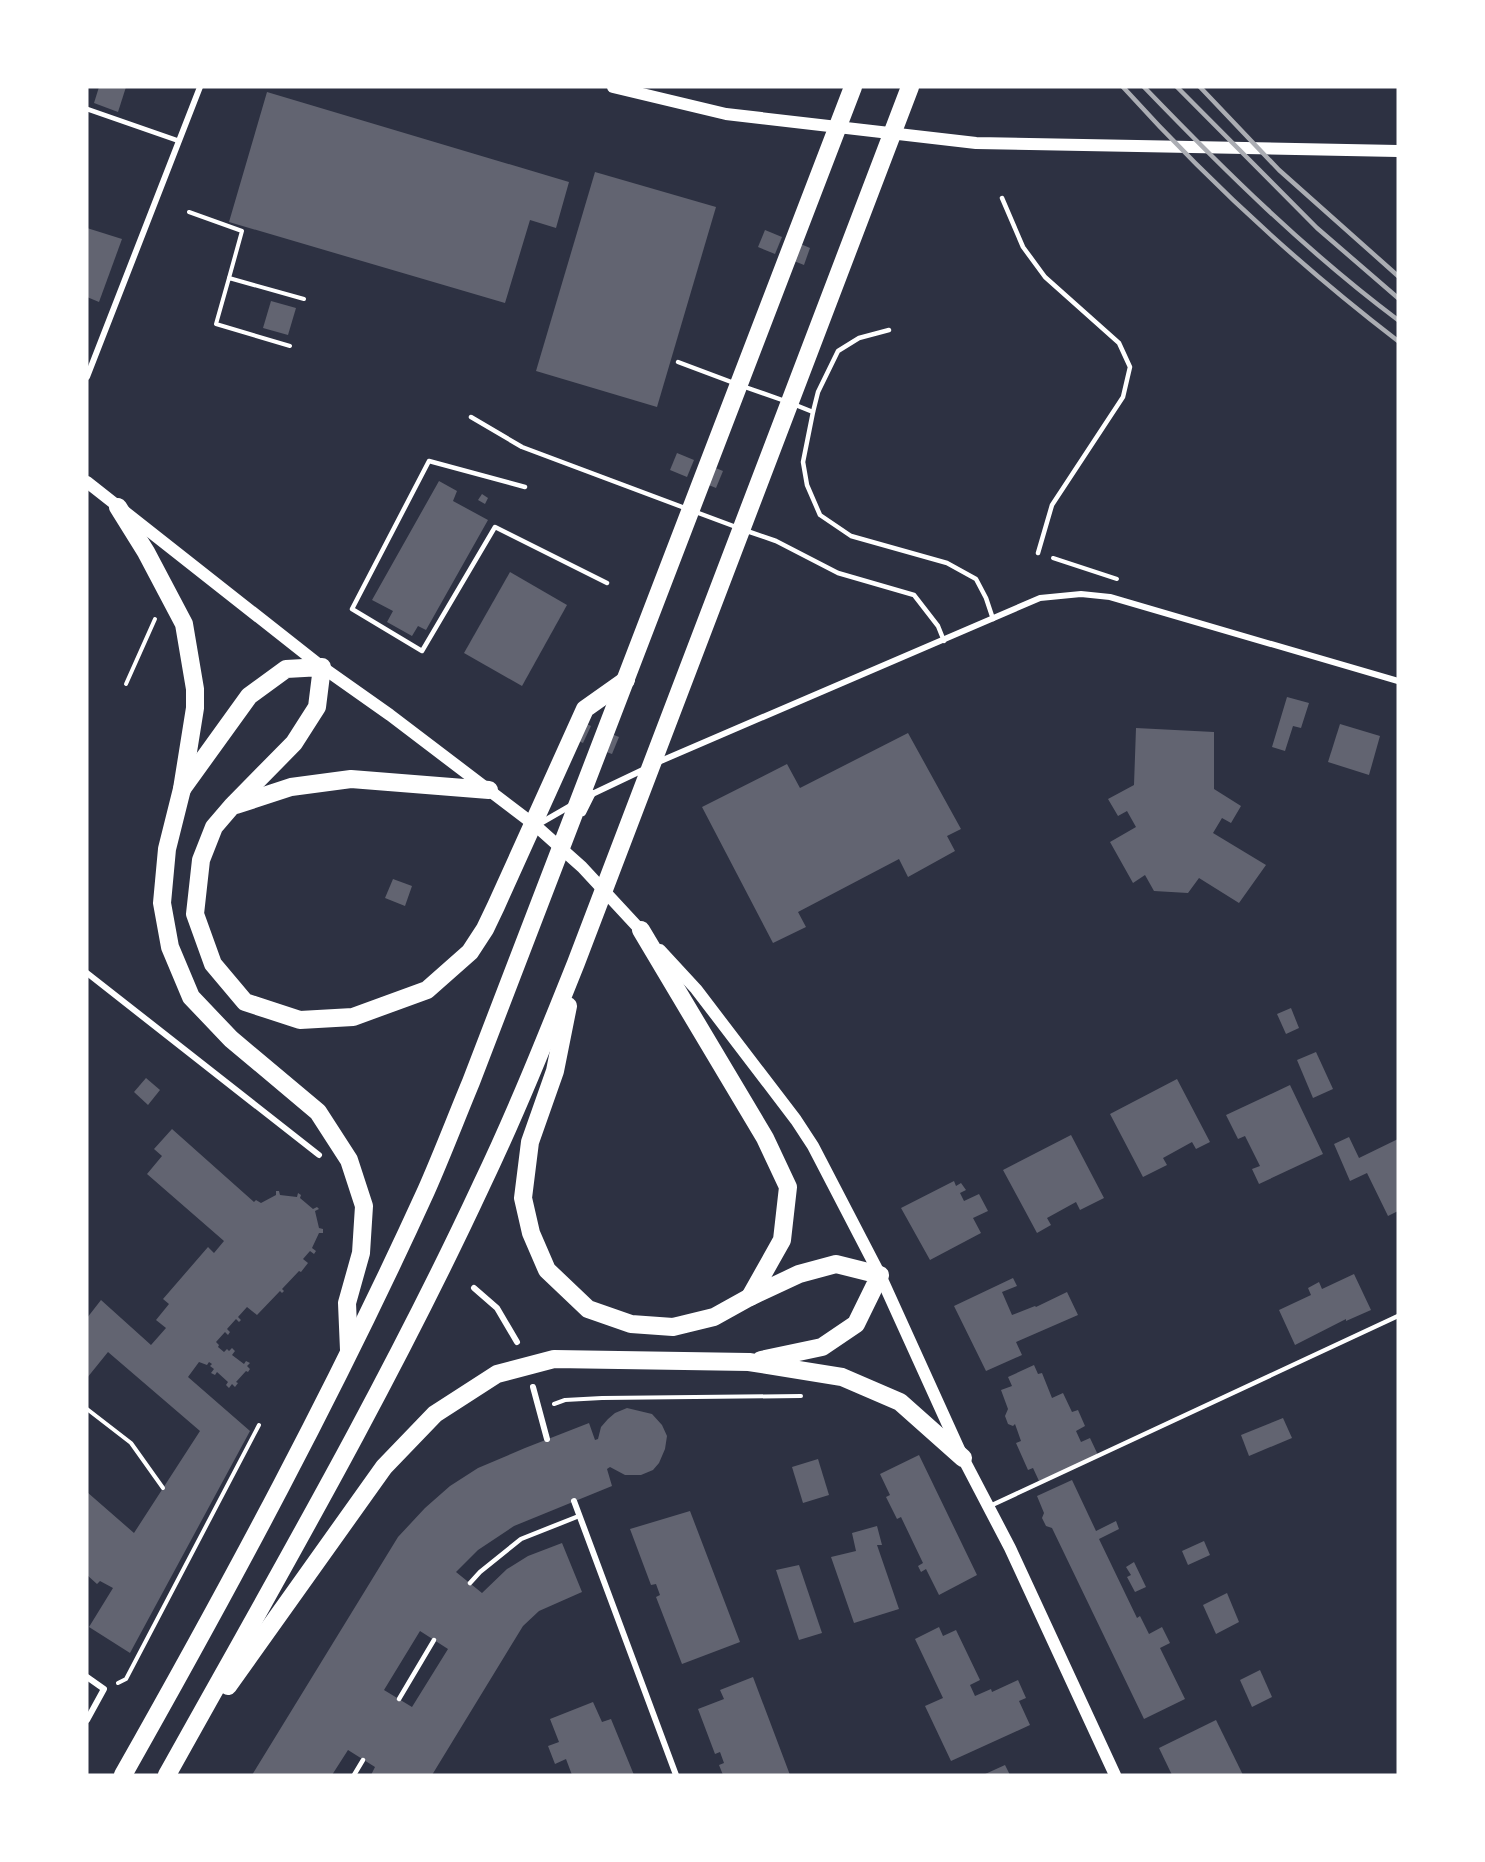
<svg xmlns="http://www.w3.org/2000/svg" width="1485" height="1862" font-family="'Space Grotesk',sans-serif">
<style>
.building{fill:#626471;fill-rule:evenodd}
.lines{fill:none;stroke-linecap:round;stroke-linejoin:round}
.path{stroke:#fff;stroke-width:4}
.service{stroke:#fff;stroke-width:4.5}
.minor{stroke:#fff;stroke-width:6}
.secondary{stroke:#fff;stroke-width:12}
.motorway{stroke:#fff;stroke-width:18}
.rail{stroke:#abadb3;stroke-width:4.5}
</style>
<rect width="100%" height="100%" fill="#2d3142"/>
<g class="building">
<polygon points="99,87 126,87 118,112 94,103"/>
<polygon points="267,92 569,182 556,228 530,220 505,303 229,222"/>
<polygon points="595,172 716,207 657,407 536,371"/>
<polygon points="87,228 122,239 99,302 87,297"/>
<polygon points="765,230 782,237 775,254 758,247"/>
<polygon points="796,242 810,248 804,265 789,259"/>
<polygon points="271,301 296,308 288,335 263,328"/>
<polygon points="677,453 694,460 687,477 670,470"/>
<polygon points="706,464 723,471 716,488 699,481"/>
<polygon points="439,481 457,491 453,501 488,520 426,630 418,626 412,636 387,622 393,611 372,600"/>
<polygon points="482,494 488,498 485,504 478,500"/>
<polygon points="510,572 567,605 522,686 464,653"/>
<polygon points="1287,697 1309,703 1301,728 1293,726 1285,751 1272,747"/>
<polygon points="574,718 591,726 583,743 566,736"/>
<polygon points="1340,724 1380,736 1369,775 1328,762"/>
<polygon points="1136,728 1214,732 1214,789 1241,806 1231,823 1222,818 1213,833 1266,865 1239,903 1199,878 1188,893 1154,891 1145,875 1133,883 1110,842 1136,827 1127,811 1118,816 1108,799 1134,785"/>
<polygon points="602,730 619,737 612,754 595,748"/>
<polygon points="908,733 961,829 947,836 955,851 908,877 899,859 798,912 806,927 773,943 702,807 787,764 800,788"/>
<polygon points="393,879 412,886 405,906 385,898"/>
<polygon points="1291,1008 1299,1028 1286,1034 1277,1014"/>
<polygon points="1316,1052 1333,1089 1313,1098 1297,1060"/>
<polygon points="146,1078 160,1090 148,1105 134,1092"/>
<polygon points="1177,1079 1210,1142 1196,1149 1192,1142 1163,1158 1167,1165 1143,1177 1110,1114"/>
<polygon points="1290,1085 1323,1154 1259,1184 1252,1169 1260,1166 1245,1136 1238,1139 1226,1115"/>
<polygon points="172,1129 254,1202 256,1200 261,1203 276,1195 276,1191 279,1191 280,1195 297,1197 298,1193 301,1195 300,1198 313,1209 317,1207 319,1209 315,1211 319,1228 323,1229 323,1233 319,1233 312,1248 316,1251 314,1254 310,1251 303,1259 308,1263 301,1272 299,1271 282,1289 284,1291 282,1293 280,1291 257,1315 247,1307 238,1317 241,1320 239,1322 236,1319 227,1329 230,1332 228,1335 225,1332 216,1342 219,1345 218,1347 224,1352 227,1349 229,1351 232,1348 235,1351 232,1355 244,1364 246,1361 250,1363 247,1366 250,1369 248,1372 246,1371 236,1382 238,1383 235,1387 232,1384 229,1388 226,1385 228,1382 217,1372 215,1375 211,1373 214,1369 210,1366 212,1364 209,1362 207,1365 199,1362 188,1377 250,1431 130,1653 89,1627 113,1588 100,1581 97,1584 87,1575 87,1492 134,1533 200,1431 108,1352 87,1378 87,1318 101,1300 151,1345 166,1328 156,1320 169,1304 163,1299 208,1247 214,1253 224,1241 147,1174 162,1156 154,1149"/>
<polygon points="1071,1135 1104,1198 1080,1210 1076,1202 1047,1218 1051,1225 1037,1233 1003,1170"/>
<polygon points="1349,1137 1359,1158 1398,1139 1398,1211 1388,1216 1367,1173 1350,1181 1334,1144"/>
<polygon points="954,1181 956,1186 961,1183 966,1190 960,1193 964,1201 979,1194 988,1211 973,1218 981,1233 930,1260 901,1208"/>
<polygon points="1354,1274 1371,1310 1346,1321 1346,1319 1295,1345 1279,1310 1311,1295 1308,1288 1319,1282 1322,1289"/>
<polygon points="1013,1278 1017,1286 1002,1292 1012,1315 1035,1306 1036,1307 1067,1292 1078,1315 1016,1342 1022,1355 986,1371 954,1306"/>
<polygon points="1034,1365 1038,1374 1042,1373 1052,1398 1063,1393 1072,1412 1078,1410 1085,1426 1076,1431 1081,1442 1090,1438 1098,1455 1039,1481 1033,1468 1028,1470 1016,1443 1021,1441 1015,1424 1013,1426 1008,1424 1005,1416 1008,1409 1001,1390 1012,1386 1008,1377"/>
<path d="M627 1408 652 1414 662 1425 667 1436 665 1449 659 1463 653 1470 641 1475H625L610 1467 607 1469 612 1486 514 1526 478 1550 456 1572 482 1593 507 1569 528 1556 562 1543 582 1592 539 1611 523 1626 432 1775H371L375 1767 348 1750 332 1775H252L398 1537 425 1508 450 1486 478 1468 525 1448 589 1423 595 1440 598 1439 601 1427 608 1419 615 1413ZM420 1631 448 1649 412 1707 384 1690Z"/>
<polygon points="1283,1418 1292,1438 1249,1456 1241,1435"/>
<polygon points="919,1455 977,1575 939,1595 926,1569 921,1572 918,1566 923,1563 901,1517 897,1519 886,1497 890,1495 880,1474"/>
<polygon points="818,1459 829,1495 803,1503 792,1467"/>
<polygon points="1072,1480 1096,1531 1116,1521 1119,1529 1099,1539 1137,1618 1140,1616 1149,1634 1162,1627 1170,1643 1160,1648 1185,1699 1144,1719 1052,1528 1046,1526 1042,1518 1044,1513 1037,1496"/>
<polygon points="690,1511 740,1642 682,1664 656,1597 660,1595 656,1584 651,1585 630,1529"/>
<polygon points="877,1526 882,1545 877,1545 899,1609 854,1623 831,1557 856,1551 852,1533"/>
<polygon points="1204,1541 1210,1555 1188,1565 1182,1551"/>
<polygon points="1134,1562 1146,1587 1135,1592 1127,1577 1131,1575 1126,1567"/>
<polygon points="799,1565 822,1633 799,1640 776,1570"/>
<polygon points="1227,1593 1239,1622 1216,1634 1203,1605"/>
<polygon points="939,1627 943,1636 956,1630 980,1680 970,1685 975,1696 991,1689 992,1692 1018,1680 1026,1698 1019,1701 1030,1725 951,1761 925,1706 943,1698 915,1639"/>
<polygon points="1260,1670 1272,1697 1252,1707 1240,1680"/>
<polygon points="753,1677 790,1775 723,1775 719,1765 724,1763 720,1752 715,1754 698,1709 724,1699 720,1690"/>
<polygon points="593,1702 602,1722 611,1719 634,1775 572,1775 566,1759 555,1764 548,1746 559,1742 550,1719"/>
<polygon points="1216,1720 1243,1775 1172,1775 1159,1748"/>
<polygon points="1005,1765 1010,1775 983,1775"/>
</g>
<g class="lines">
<g class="path">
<polyline points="189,212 242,231 229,278"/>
<polyline points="290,346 216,324 229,278 304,299"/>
<polyline points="1053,558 1117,579"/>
<polyline points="126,684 155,619"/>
<polyline points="554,1404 565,1400 602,1398 801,1396"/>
<polyline points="87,1409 131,1443 163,1488"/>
<polyline points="118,1683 126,1679 259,1425"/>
</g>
<g class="service">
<polyline points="87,109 179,141"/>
<polyline points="1002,198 1023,247 1045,277 1119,343 1130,367 1123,397 1052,505 1038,553"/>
<polyline points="889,330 859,338 838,351 818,392 813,412 803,462 807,485 820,515 851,536 947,563 976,579 986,598 993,619"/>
<polyline points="678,362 734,383"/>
<polyline points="742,386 785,401"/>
<polyline points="793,404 813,412"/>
<polyline points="471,417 522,447 685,508"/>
<polyline points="525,487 429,461 352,609 422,651 495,527 607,583"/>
<polyline points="693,511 736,527"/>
<polyline points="744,530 776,541 838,573 914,595 938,626 944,641"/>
<polyline points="990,1506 1398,1316"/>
<polyline points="470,1583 480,1572 521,1539 579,1516"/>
<polyline points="399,1699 434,1640"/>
<polyline points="354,1775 363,1760"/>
</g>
<g class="minor">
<polyline points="87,377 200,87"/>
<polyline points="656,763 1040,598 1081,594 1110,597 1398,681"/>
<polyline points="586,797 647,768"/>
<polyline points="583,813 593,793"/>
<polyline points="539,824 572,805"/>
<polyline points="87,973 319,1155"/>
<polyline points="474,1288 497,1308 517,1342"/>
<polyline points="533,1387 547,1439"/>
<polyline points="574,1501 676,1775"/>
<polyline points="87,1677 104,1689 87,1720"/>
</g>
<g class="secondary">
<polyline points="613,87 726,114 976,143 1398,151"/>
<polyline points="87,482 322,667 390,715 536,826 582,867 646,936"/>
<polyline points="660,950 696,989 796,1120 813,1146 880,1275 963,1458 1010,1548 1115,1775"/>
</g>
<g class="motorway">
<polyline points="118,507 146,552 184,624 195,689 195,708 182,789 167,849 162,903 170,947 191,997 231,1039 318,1112 349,1160 364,1206 361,1253 347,1303 349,1350"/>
<polyline points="182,789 249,696 286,669 322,667 317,707 294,743 232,806 214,827 201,860 195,914 213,964 245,1002 300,1020 353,1017 427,990 470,952 485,929 496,906 585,709 626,680"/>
<polyline points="236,805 291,787 351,779 489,790"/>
<polyline points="641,930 765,1138 788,1187 782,1240 750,1297"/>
<polyline points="568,1006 555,1071 530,1142 523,1198 531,1233 547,1270 588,1309 631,1324 673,1327 714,1317 750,1297 799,1274 836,1264 880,1275 856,1324 822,1347 761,1360"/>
<polyline points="228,1686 384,1467 435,1414 497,1374 554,1359 749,1362 842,1377 900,1402 963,1458"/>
<path d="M123 1775C231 1584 335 1391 426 1191 442 1155 456 1118 471 1082L853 87"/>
<path d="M167 1775C275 1581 387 1388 481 1186 516 1113 546 1038 576 963L910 87"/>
</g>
<g class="rail">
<path d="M1123 87C1207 180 1299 265 1398 341"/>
<path d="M1144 87C1224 170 1306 251 1398 320"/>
<polyline points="1177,87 1317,228 1398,298"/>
<polyline points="1200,87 1279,170 1398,276"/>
</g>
</g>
<rect width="1485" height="1862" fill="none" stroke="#ffffff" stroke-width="177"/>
</svg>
